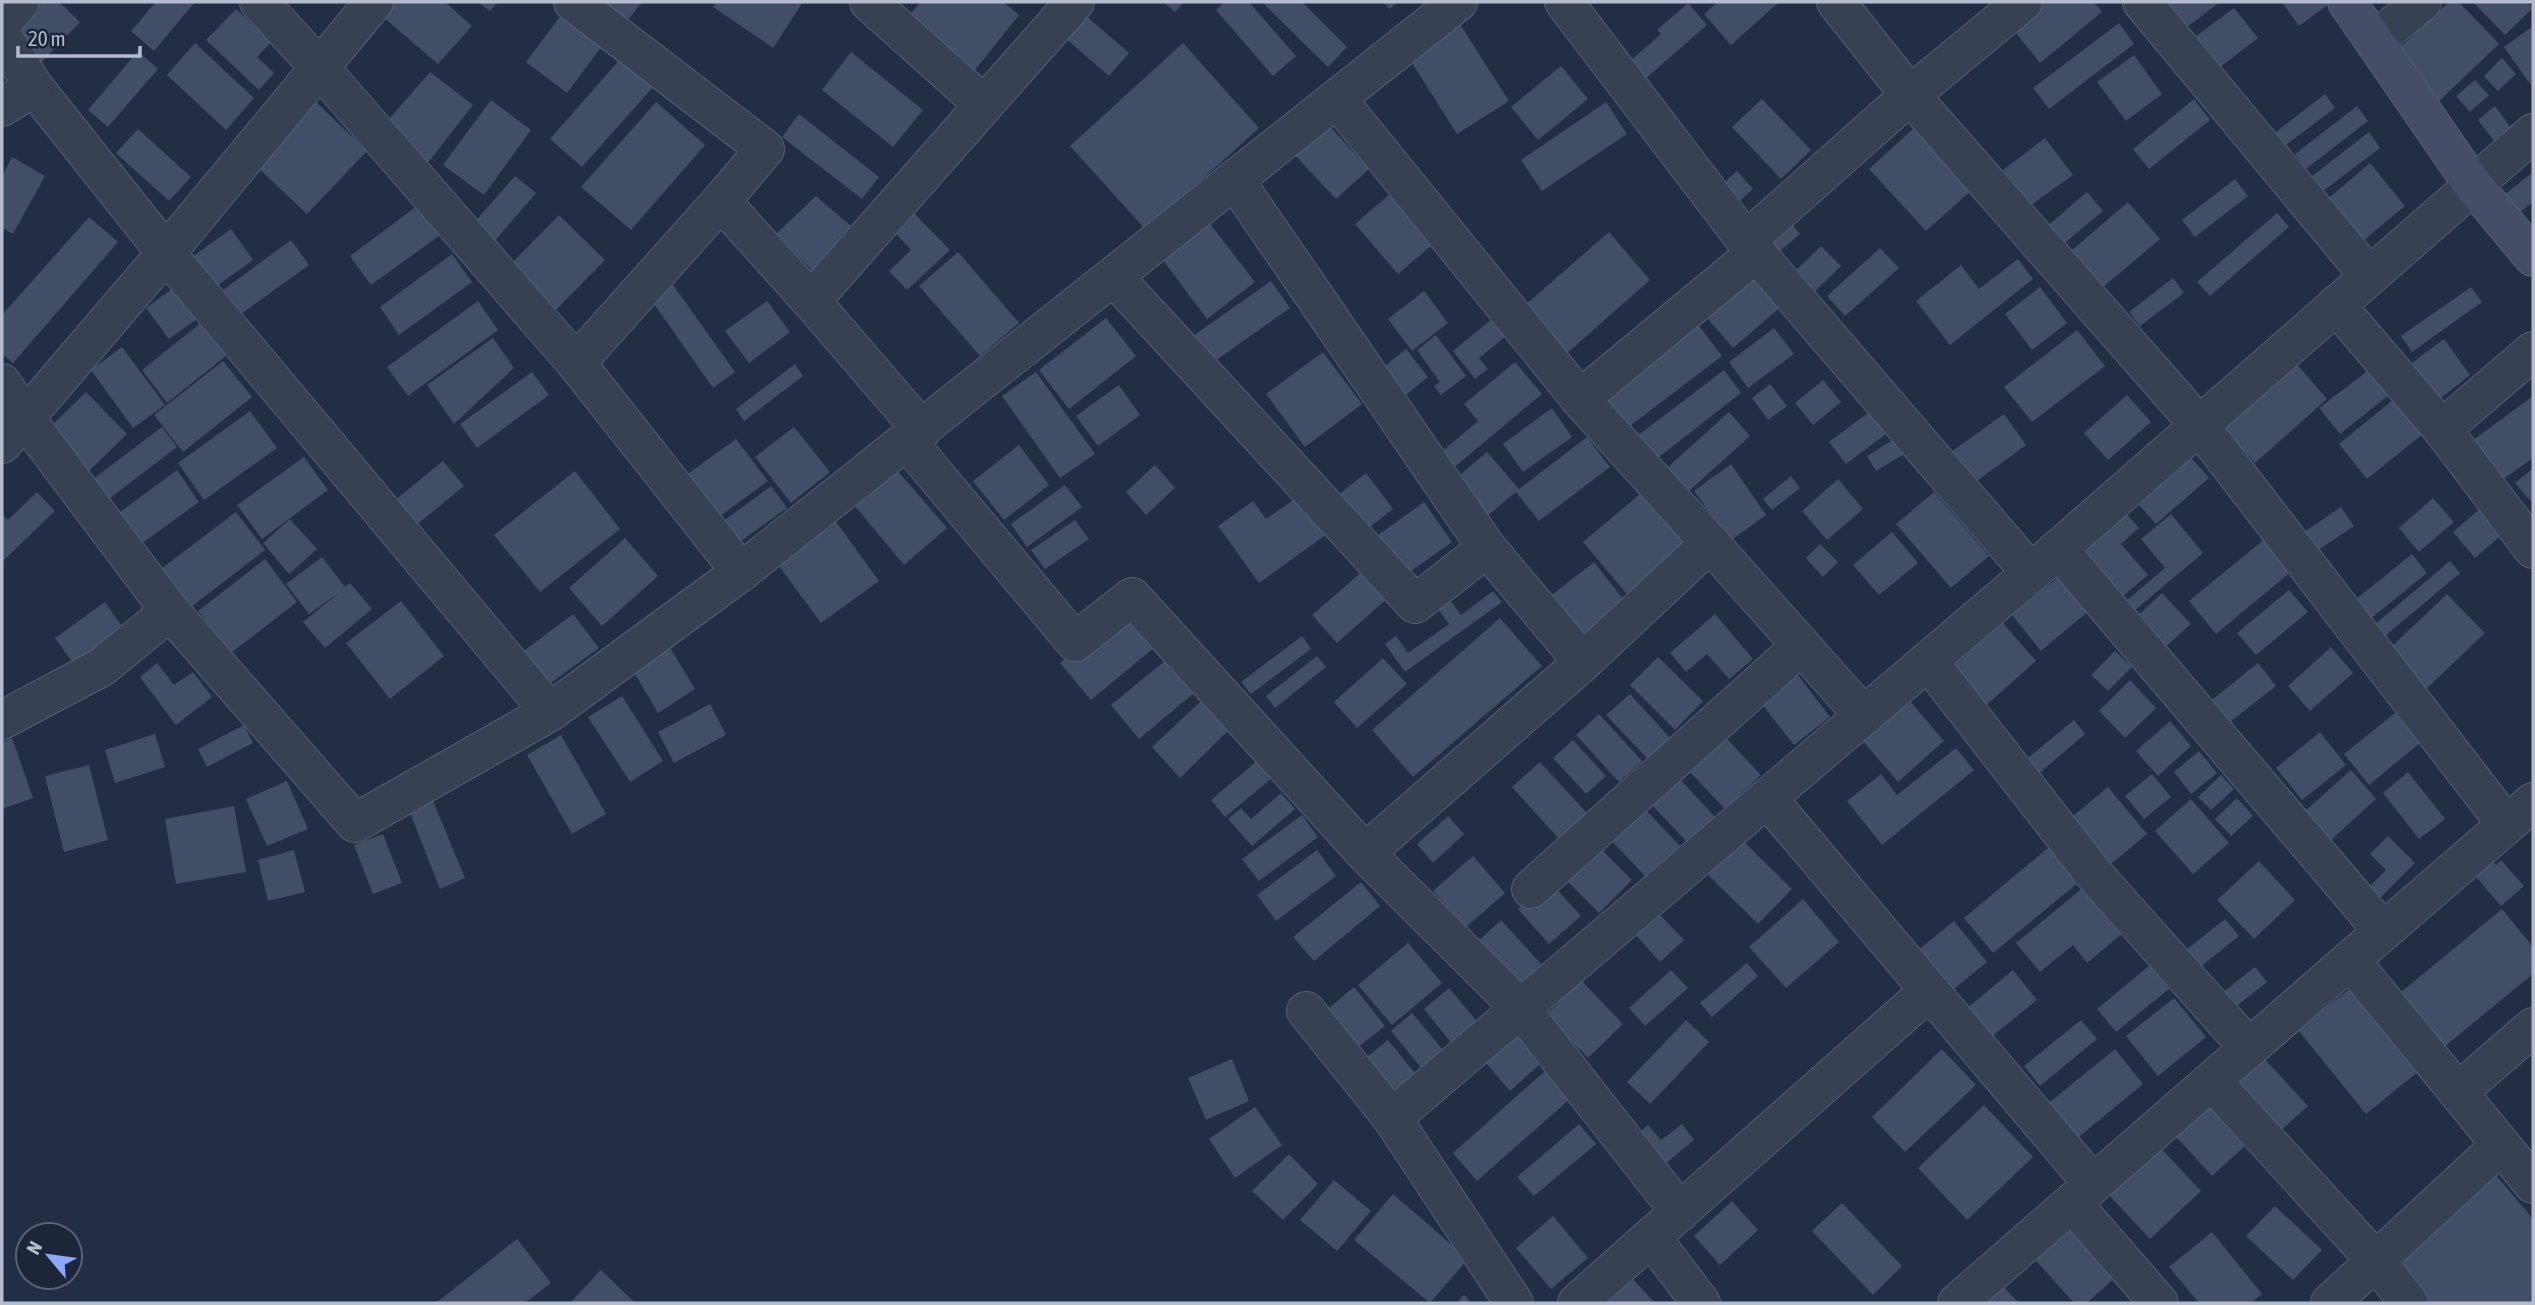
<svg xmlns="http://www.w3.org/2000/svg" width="2535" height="1305" font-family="'Asap Condensed',sans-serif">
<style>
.building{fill:#424d66}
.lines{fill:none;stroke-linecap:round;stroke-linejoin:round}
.street-casing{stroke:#565e71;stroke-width:40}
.secondary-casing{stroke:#565e71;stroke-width:40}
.street{stroke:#384053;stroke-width:38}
.secondary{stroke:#464e67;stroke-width:38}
</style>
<rect width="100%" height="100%" fill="#232e44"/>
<g class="building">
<polygon points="42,2 59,2 80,22 39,65 10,37"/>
<polygon points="156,2 195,2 154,51 131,31"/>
<polygon points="396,2 445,2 472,26 438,64 383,17"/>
<polygon points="478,2 498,2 490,11"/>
<polygon points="600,2 642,2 626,23"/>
<polygon points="716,2 803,2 773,48 713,7"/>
<polygon points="920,2 1003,2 1019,15 971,75 905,21"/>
<polygon points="1163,2 1184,2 1175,12"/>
<polygon points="1225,2 1249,2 1296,56 1273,76 1216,10"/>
<polygon points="1262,2 1302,2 1347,47 1328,67"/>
<polygon points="1383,2 1397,2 1390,9"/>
<polygon points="1718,2 1779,2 1731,45 1704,14"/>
<polygon points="2043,2 2094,2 2102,12 2040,63 2012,28"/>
<polygon points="2166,2 2220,2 2186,28"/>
<polygon points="2282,2 2332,2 2299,26"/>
<polygon points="2449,2 2459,2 2499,44 2437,103 2392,55"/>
<polygon points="2473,2 2527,2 2533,8 2505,35"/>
<polygon points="1688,3 1707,25 1644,80 1629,62 1661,34 1657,30"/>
<polygon points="2234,8 2258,38 2219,68 2195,37"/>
<polygon points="236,9 271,42 257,57 274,73 259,90 206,40"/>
<polygon points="1084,14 1129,53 1109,76 1063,36"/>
<polygon points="561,15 602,46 567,93 526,62"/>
<polygon points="1456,18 1509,101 1457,134 1405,52"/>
<polygon points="2119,23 2134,44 2049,109 2033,88"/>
<polygon points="2533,26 2533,88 2504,47"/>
<polygon points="195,43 254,98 226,130 167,75"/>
<polygon points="1183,43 1259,128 1146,230 1070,146"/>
<polygon points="138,51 158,69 108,127 88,110"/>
<polygon points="851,52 923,110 893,147 822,90"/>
<polygon points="2134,55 2162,94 2126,121 2097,82"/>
<polygon points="621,58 653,87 582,167 550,139"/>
<polygon points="2502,58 2516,74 2498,91 2484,76"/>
<polygon points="1561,66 1588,99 1538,140 1511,107"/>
<polygon points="430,72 473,105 427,164 389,119"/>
<polygon points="2475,80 2489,95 2470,112 2456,96"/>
<polygon points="2325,94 2335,108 2282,148 2272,135"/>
<polygon points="1762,99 1811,150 1781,179 1732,127"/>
<polygon points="2194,99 2210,120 2149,169 2133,149"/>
<polygon points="491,100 531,130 484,195 443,165"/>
<polygon points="315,101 367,151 307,214 255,165"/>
<polygon points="656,102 705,145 631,230 581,187"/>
<polygon points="1606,102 1627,134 1542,191 1521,160"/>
<polygon points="2357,106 2368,121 2306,169 2295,154"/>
<polygon points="2495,106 2514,132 2497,145 2478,120"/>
<polygon points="799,114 879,177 862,199 782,137"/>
<polygon points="1322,118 1369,169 1336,199 1289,149"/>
<polygon points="1915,127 1972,190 1926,231 1869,169"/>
<polygon points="138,129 191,177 169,201 116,153"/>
<polygon points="2369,132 2380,148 2318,195 2307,180"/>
<polygon points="2045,138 2073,175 2030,206 2003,170"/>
<polygon points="12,157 45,176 13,234 2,228 2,176"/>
<polygon points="2370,163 2405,206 2358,245 2323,203"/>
<polygon points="1737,171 1753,189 1731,209 1715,191"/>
<polygon points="2533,172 2533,202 2514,217 2499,199"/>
<polygon points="515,176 536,193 493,243 472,225"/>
<polygon points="2235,179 2248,196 2195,237 2182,220"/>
<polygon points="2087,192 2103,211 2061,246 2045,228"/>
<polygon points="1389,195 1432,245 1398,274 1355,224"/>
<polygon points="816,196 858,232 812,270 776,234"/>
<polygon points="2128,202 2160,239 2102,288 2071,251"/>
<polygon points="417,206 439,236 371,285 350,256"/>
<polygon points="911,210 950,250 907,290 889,271 911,250 891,228"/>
<polygon points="2277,213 2289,227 2210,296 2197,282"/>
<polygon points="559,215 605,260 553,313 507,268"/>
<polygon points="1204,216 1255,282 1207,319 1157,252"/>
<polygon points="1785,216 1800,234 1772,258 1757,239"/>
<polygon points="89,217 118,242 13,363 2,354 2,315"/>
<polygon points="231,229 253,260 210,291 188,260"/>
<polygon points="1609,232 1650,280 1566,354 1524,306"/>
<polygon points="291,240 309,265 241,314 223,290"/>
<polygon points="1821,246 1841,266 1809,297 1790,276"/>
<polygon points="1880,248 1899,268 1845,316 1827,296"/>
<polygon points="958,252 1019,323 980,356 919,286"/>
<polygon points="452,254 472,282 399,335 380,307"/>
<polygon points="2018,259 2033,279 1950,345 1916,301 1961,265 1979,289"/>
<polygon points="1764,271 1789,300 1733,348 1708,319"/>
<polygon points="2173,278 2184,293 2140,326 2129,312"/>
<polygon points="1271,281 1290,308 1205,368 1186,341"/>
<polygon points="181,282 204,314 169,339 146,308"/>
<polygon points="673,285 735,372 713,388 652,301"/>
<polygon points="2040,287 2067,323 2032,350 2005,314"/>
<polygon points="2471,287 2482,302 2412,352 2401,336"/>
<polygon points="1424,291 1448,323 1412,351 1388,319"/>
<polygon points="478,301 498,330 408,396 387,367"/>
<polygon points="767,301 790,332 749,363 725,331"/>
<polygon points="212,314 237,347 167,403 142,370"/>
<polygon points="1497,315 1511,332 1479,358 1488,369 1475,379 1453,351"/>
<polygon points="1106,318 1136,356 1069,409 1039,370"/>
<polygon points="1697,323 1722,356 1626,429 1601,397"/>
<polygon points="1774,328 1794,354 1748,388 1729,362"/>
<polygon points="2077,330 2105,366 2032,422 2004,387"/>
<polygon points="1436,335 1466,376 1441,395 1434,386 1440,382 1417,350"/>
<polygon points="493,338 514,368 454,424 427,385"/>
<polygon points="2444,339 2470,375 2436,402 2409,365"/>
<polygon points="122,347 165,405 133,428 91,370"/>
<polygon points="1406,349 1428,377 1397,402 1375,374"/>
<polygon points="1323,352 1362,404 1305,447 1266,394"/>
<polygon points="223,361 252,397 183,452 154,415"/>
<polygon points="2294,361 2327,399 2255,463 2222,426"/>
<polygon points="1515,362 1542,394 1451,470 1438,455 1478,421 1464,404"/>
<polygon points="795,364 803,376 744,421 736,409"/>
<polygon points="2374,366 2394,391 2340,434 2319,408"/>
<polygon points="1724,370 1741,393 1650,464 1632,440"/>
<polygon points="532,372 549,395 477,448 460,424"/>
<polygon points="1036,372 1095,454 1060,478 1002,396"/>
<polygon points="1823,380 1841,402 1813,425 1795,403"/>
<polygon points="1770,384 1787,406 1768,420 1752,398"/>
<polygon points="1119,385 1140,415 1098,446 1076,416"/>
<polygon points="86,392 127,434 88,472 47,430"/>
<polygon points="2127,395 2151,422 2108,460 2084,433"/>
<polygon points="2399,395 2428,430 2367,479 2339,444"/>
<polygon points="2533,396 2533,458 2501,481 2473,440"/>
<polygon points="1877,406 1894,428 1846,464 1829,442"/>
<polygon points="1552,408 1572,437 1523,472 1503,444"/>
<polygon points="250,411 277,448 204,500 178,463"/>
<polygon points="1729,412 1750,436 1689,491 1668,467"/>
<polygon points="2004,414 2026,445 1974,483 1951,452"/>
<polygon points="162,427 177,447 105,502 89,482"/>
<polygon points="794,427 830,472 791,503 755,457"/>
<polygon points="1904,433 1914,448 1876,471 1867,456"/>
<polygon points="1587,437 1610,467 1539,521 1516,492 1480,522 1449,484 1487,452 1519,489"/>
<polygon points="736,439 768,481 716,519 685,476"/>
<polygon points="1019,445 1049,485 1004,520 973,481"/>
<polygon points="2186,452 2209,478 2156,524 2133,498"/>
<polygon points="304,457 328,490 262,539 237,505"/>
<polygon points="443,461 464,486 409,531 389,505"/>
<polygon points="1731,464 1766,515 1730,541 1694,491"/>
<polygon points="1155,465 1175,488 1146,515 1126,492"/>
<polygon points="2533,468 2533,504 2515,483"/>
<polygon points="896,469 947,528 904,565 854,505"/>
<polygon points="177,470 199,502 134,549 112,518"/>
<polygon points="575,471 620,529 540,592 494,535"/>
<polygon points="1366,473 1393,509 1361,534 1334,498"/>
<polygon points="1791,476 1800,488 1772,510 1763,499"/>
<polygon points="1838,479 1863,509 1827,540 1802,511"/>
<polygon points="1065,485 1082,507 1027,547 1011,524"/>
<polygon points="771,486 787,508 737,544 722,522"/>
<polygon points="1646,489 1694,546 1631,599 1583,542"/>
<polygon points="37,492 55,511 2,562 2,514 8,520"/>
<polygon points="1934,492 1989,556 1951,588 1896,524"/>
<polygon points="1299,496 1327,534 1259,583 1218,526 1253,501 1266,519"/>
<polygon points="2433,498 2454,522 2419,552 2399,528"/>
<polygon points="2490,500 2512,526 2475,558 2453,532"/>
<polygon points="1424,502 1452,542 1397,581 1370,541"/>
<polygon points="2118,504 2139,528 2121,544 2148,575 2117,601 2070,546"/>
<polygon points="2341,507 2354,526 2317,551 2304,532"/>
<polygon points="236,512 265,550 191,607 162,568"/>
<polygon points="829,512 879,581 821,623 771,555"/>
<polygon points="2171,514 2203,553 2134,611 2126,601 2165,568 2141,539"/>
<polygon points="290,519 317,549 289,574 263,543"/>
<polygon points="1075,520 1089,539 1045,569 1031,550"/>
<polygon points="1892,532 1918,563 1879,595 1853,565"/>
<polygon points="625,538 658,576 602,626 569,588"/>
<polygon points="2266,538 2293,570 2216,634 2189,601"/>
<polygon points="1820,544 1838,562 1823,577 1806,558"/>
<polygon points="2412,554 2427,573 2364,624 2349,605"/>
<polygon points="322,557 345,587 350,583 372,609 325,648 303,622 340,592 309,614 286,584"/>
<polygon points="265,559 297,602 231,653 198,611"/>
<polygon points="2450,561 2460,573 2378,642 2368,630"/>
<polygon points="1594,562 1628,605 1582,641 1548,598"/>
<polygon points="1365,569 1389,597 1337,643 1312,615"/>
<polygon points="2062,574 2091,609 2041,651 2012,615"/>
<polygon points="2289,590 2308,612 2256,655 2237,633"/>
<polygon points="1493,591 1502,602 1405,672 1385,644 1396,636 1408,653 1449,624 1432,601 1444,592 1461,615"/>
<polygon points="2162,593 2191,624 2161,651 2132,621"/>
<polygon points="2447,594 2485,633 2424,691 2387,651"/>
<polygon points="401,601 444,656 390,699 346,643"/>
<polygon points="105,602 127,634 78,670 55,638"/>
<polygon points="1125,609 1156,646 1091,700 1060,663"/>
<polygon points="573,614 599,648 545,687 521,653"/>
<polygon points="1715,614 1753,659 1729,679 1707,654 1686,672 1670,653"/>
<polygon points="1500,618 1542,666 1413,777 1372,730"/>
<polygon points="2002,622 2036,661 1983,708 1949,670"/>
<polygon points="1302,636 1311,649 1251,694 1241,682"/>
<polygon points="669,646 695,689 658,713 632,669"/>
<polygon points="2331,647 2353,673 2310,711 2288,686"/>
<polygon points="2115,651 2132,667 2108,691 2091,675"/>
<polygon points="1317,656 1326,667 1275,708 1266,696"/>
<polygon points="1658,657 1703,701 1675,730 1630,685"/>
<polygon points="1383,658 1407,684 1357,728 1334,702"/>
<polygon points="1167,659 1195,692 1139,739 1111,705"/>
<polygon points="157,663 174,685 193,672 212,697 176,725 140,677"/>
<polygon points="2258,663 2276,686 2221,729 2203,707"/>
<polygon points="1798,675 1830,717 1794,745 1761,703"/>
<polygon points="2130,680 2156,708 2125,738 2099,711"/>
<polygon points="1630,694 1671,739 1649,760 1606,715"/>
<polygon points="622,696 663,761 630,782 588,717"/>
<polygon points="1909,700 1944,741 1898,782 1863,741"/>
<polygon points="1201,701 1229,730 1180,778 1152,747"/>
<polygon points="710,704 726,735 674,763 658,732"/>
<polygon points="2395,713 2420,743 2369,785 2344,754"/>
<polygon points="1599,714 1642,761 1619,782 1576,735"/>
<polygon points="2074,720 2085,734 2036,776 2024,761"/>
<polygon points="2170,721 2191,746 2158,776 2136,751"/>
<polygon points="244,725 253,743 207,767 198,749"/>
<polygon points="2320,732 2346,765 2302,800 2276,768"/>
<polygon points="155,734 165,767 115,783 105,750"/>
<polygon points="561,735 606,814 572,834 527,755"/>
<polygon points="1724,736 1761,775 1725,809 1688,770"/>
<polygon points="12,738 33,798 2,809 2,742"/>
<polygon points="1573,740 1606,776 1586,794 1553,758"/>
<polygon points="1956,748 1974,770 1882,845 1847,801 1881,774 1897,795"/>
<polygon points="2199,751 2217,773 2191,794 2174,772"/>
<polygon points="1257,761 1271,779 1225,817 1211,800"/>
<polygon points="1540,762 1587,813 1559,839 1512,787"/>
<polygon points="89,765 108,840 64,852 45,776"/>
<polygon points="2351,770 2376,799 2330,841 2304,812"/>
<polygon points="2408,772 2445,819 2419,839 2383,793"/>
<polygon points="2152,774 2171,797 2144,819 2125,796"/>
<polygon points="2221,775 2234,789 2211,810 2198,797"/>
<polygon points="1677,776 1715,817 1688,843 1650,803"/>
<polygon points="287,781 308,829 267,846 246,799"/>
<polygon points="2108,787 2147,834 2105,869 2066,822"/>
<polygon points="1281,793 1295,809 1252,846 1228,819 1241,808 1251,819"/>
<polygon points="2237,798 2253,816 2231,836 2215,819"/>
<polygon points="2191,799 2229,843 2193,874 2155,831"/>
<polygon points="433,801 465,878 440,889 409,810"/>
<polygon points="1639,803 1680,846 1647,878 1605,834"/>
<polygon points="234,806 246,872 176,884 165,819"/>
<polygon points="1302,815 1318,837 1259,881 1242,859"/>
<polygon points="1448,816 1464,834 1433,863 1417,844"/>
<polygon points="383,834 402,883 373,894 354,845"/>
<polygon points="1736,834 1792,889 1758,924 1702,869"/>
<polygon points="2388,836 2415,863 2377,901 2366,890 2386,870 2370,854"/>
<polygon points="1593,841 1632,880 1599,913 1560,874"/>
<polygon points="2055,842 2084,878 1993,953 1964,918"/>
<polygon points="294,850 305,892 268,901 258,860"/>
<polygon points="1317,850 1336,876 1276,921 1257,895"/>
<polygon points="1473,856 1505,893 1465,928 1433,891"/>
<polygon points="2489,857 2496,865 2501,860 2524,886 2501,906 2472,872"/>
<polygon points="2259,861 2295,900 2254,939 2217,900"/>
<polygon points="1549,881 1581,916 1549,944 1518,909"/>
<polygon points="1361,882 1380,906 1314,961 1293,937"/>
<polygon points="2085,886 2123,933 2087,963 2073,945 2040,972 2016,943"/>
<polygon points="1803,899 1839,942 1786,988 1749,947"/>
<polygon points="2502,909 2533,947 2533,974 2439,1051 2395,997"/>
<polygon points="1657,912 1684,940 1660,962 1634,933"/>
<polygon points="2225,919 2239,936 2199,968 2185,951"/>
<polygon points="1501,920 1542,965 1516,989 1475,944"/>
<polygon points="1954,921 1987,962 1949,993 1916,952"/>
<polygon points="1408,943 1442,983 1392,1025 1358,985"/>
<polygon points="1747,963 1758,976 1712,1017 1700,1003"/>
<polygon points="2150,965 2169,989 2116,1032 2097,1009"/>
<polygon points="2255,967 2267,982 2234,1008 2222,993"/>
<polygon points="1671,970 1688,988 1645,1026 1629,1008"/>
<polygon points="2013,970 2037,1000 1990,1038 1966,1009"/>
<polygon points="1581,980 1623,1024 1588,1058 1546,1015"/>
<polygon points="1354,987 1385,1026 1348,1055 1318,1017"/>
<polygon points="2352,987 2419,1071 2366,1114 2298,1030"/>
<polygon points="1449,988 1487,1033 1461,1055 1424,1009"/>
<polygon points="2174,998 2206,1037 2158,1076 2126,1036"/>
<polygon points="1412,1013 1453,1062 1431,1080 1391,1031"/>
<polygon points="1686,1020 1709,1042 1650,1104 1627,1082"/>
<polygon points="2081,1020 2097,1039 2040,1086 2024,1066"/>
<polygon points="1526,1029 1549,1056 1510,1091 1486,1063"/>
<polygon points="1388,1040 1424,1084 1395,1109 1358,1064"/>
<polygon points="1942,1049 1976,1085 1905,1152 1872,1117"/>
<polygon points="2115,1049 2143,1084 2074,1141 2045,1106"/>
<polygon points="2261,1055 2308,1106 2278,1133 2232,1082"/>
<polygon points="1232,1059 1249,1101 1206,1120 1188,1078"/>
<polygon points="1555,1062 1580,1090 1477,1181 1453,1153"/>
<polygon points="2205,1098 2247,1144 2212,1176 2170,1130"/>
<polygon points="1984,1105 2033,1157 1967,1220 1918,1168"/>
<polygon points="1255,1107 1282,1145 1235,1178 1209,1139"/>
<polygon points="1579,1124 1596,1144 1534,1196 1517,1177"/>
<polygon points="1682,1124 1694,1140 1657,1171 1631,1140 1648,1125 1661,1140"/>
<polygon points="2157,1144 2201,1191 2150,1239 2106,1192"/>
<polygon points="1289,1154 1318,1184 1283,1220 1252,1191"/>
<polygon points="2495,1174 2533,1219 2533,1303 2430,1303 2393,1259"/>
<polygon points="1334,1180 1371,1211 1337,1251 1300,1220"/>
<polygon points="1393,1194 1468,1259 1430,1303 1354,1240"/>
<polygon points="1732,1201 1758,1230 1720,1265 1694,1236"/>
<polygon points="1842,1203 1902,1266 1873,1295 1812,1231"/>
<polygon points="2275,1206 2322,1250 2293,1280 2246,1236"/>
<polygon points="1553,1216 1588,1258 1551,1289 1516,1248"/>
<polygon points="2069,1219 2118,1275 2087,1303 2074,1303 2030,1254"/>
<polygon points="2212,1232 2262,1294 2251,1303 2199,1303 2169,1267"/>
<polygon points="517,1239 551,1283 525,1303 436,1303"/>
<polygon points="601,1270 635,1303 570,1303"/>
<polygon points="1630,1276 1655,1303 1600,1303"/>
<polygon points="1999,1282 2019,1303 1986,1303"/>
<polygon points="1464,1295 1472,1303 1456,1303"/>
</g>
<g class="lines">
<g class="street-casing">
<g id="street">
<polyline points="259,2 320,68 576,363 741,572"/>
<polyline points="573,2 765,149 721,201 576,363"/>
<polyline points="869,2 983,104"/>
<polyline points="1564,2 1746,241 2031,573"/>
<polyline points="1836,2 1910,95 2199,425 2506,824"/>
<polyline points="2142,2 2369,276"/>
<polyline points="2,23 20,2"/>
<polyline points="2,37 34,87 166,253 550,712"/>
<polyline points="2374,41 2422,2"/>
<polyline points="1337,99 1580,399 1710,543"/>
<polyline points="2,107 34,87"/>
<polyline points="1234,179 1487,548 1583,662"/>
<polyline points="721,201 811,301 922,430"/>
<polyline points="1746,241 1910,95 2023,2"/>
<polyline points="1114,277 1415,604 1487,548"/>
<polyline points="811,301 1075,2"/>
<polyline points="2336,305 2442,429 2533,549"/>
<polyline points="2,383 25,418 166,253 374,2"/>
<polyline points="1580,399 1756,253"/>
<polyline points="2442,429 2533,351"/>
<polyline points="907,441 1075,642 1132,597 1365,853 1521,1009 1680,1212"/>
<polyline points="2,444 25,418 170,611 355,823 550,712 741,572 1458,2"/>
<polyline points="2058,549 2383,931"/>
<polyline points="1928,661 2093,873 2249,1048"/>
<polyline points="2,720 102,667 170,611"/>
<polyline points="1767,798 2093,1184"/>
<polyline points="2533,802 2350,960 2533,1184"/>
<polyline points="1365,853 1583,662 1710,543 1864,716"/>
<polyline points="1531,889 1801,646"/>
<polyline points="1306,1011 1392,1118 1514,1303"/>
<polyline points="2212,1081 2376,1261 2409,1303"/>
<polyline points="2458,1092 2533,1027"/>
<polyline points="1392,1118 2031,573 2533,133"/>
<polyline points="2072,1203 2159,1303"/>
<polyline points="1651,1237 1929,991"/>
<polyline points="1577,1303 1651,1237 1701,1303"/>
<polyline points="1957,1303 2350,960"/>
<polyline points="2330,1303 2501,1145"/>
</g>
</g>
<g class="secondary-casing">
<polyline id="secondary" points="2347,2 2473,185 2533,257"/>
</g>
<use href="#street" class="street"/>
<use href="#secondary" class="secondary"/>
</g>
<rect width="2535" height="1305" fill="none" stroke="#b5bccd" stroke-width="7"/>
<g transform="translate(49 1256) rotate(299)"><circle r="33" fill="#1d2539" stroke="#5a6174" stroke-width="2"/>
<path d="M0-5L12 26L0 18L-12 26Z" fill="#88a9ff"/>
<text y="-10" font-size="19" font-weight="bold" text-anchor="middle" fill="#b5bccd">N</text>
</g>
<path d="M18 46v10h122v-10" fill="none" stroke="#b5bccd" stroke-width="3.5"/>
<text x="28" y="46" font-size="21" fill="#b5bccd" stroke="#1d2539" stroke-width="5" paint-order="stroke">20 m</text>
</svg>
